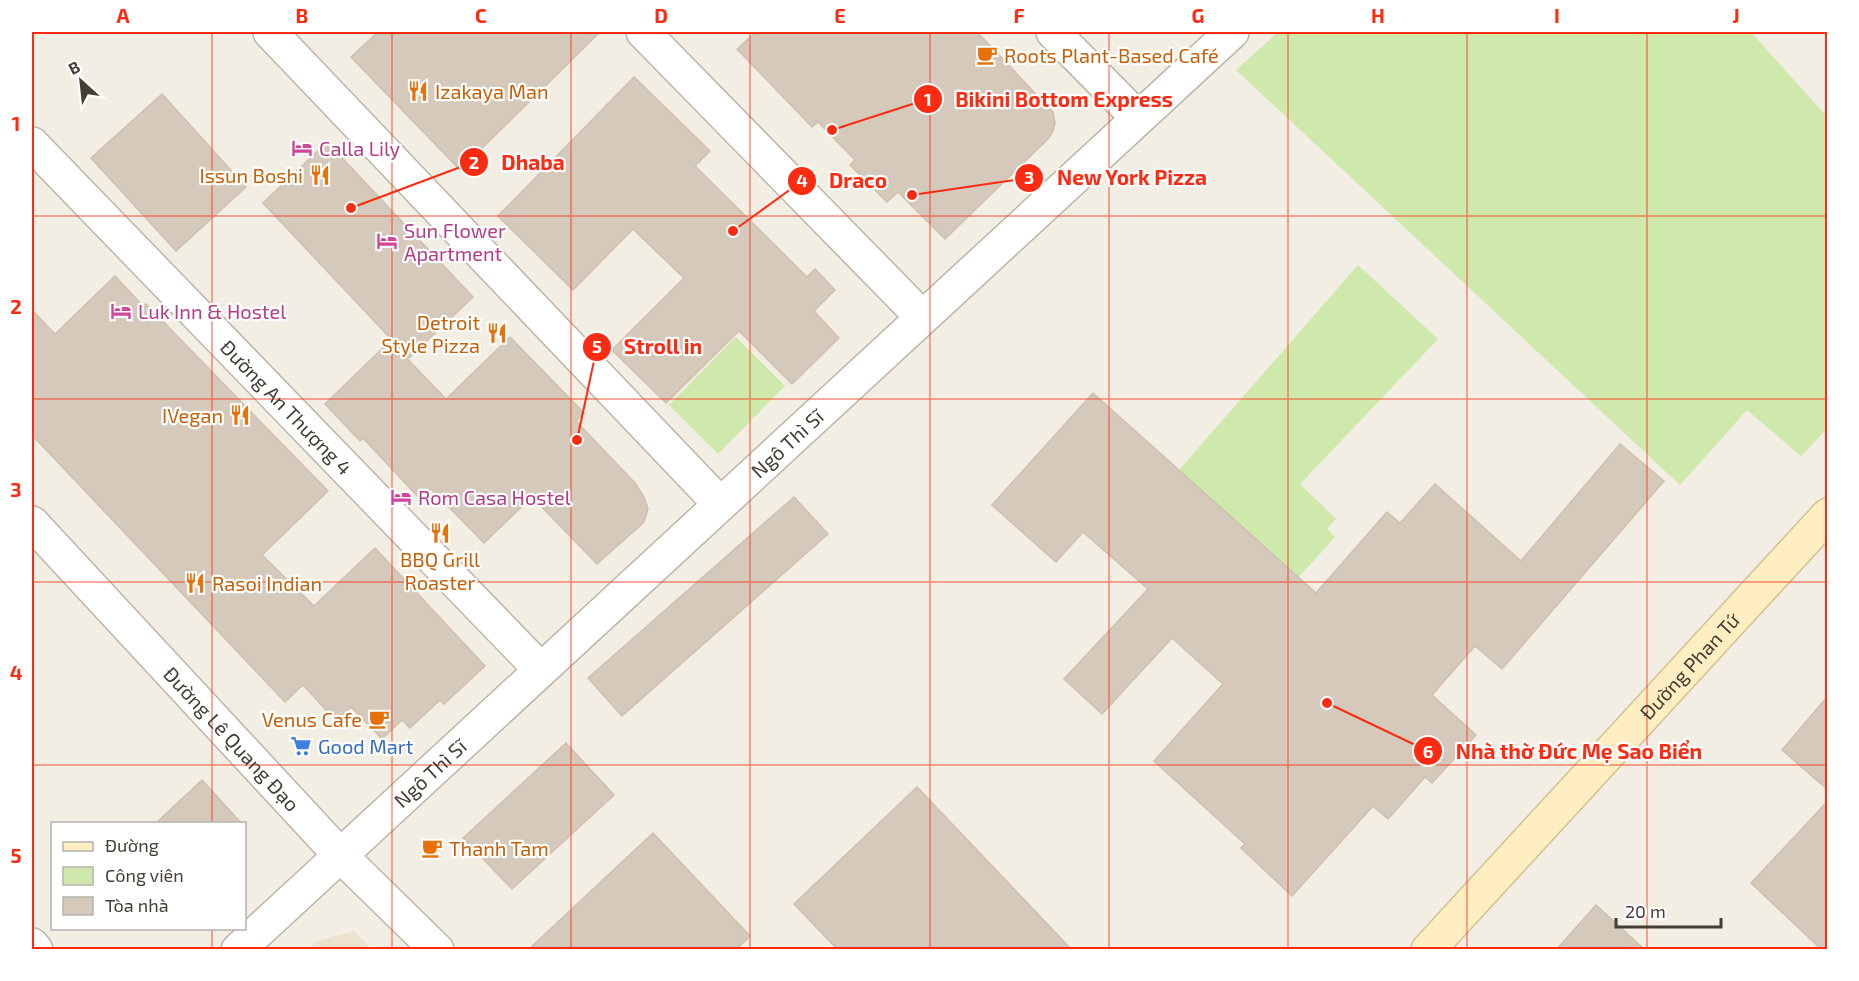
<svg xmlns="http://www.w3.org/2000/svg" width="1859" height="981" font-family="'Exo 2',sans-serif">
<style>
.education{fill:#ece2ce}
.green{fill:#cfe8ac}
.building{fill:#d4c9ba;stroke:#cfc0ad;stroke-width:1.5}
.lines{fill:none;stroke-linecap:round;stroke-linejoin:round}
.street-casing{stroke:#beb5a7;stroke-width:36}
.secondary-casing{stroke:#d3c093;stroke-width:36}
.street{stroke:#fff;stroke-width:33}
.secondary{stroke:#ffeec2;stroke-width:33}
.grid{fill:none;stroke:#fc2b11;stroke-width:1.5;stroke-opacity:0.55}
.labels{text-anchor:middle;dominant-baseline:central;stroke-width:4.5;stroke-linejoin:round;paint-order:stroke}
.food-label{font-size:20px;fill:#c56008;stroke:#fff;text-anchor:start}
.hotel-label{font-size:20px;fill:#b23c85;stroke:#fff;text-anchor:start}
.street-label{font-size:20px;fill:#453e34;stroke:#fff}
.shop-label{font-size:20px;fill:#366cbe;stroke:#fff;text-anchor:start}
.leader{fill:none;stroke:#fc2b11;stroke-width:2}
.callout-dot{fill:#fc2b11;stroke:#fff;stroke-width:2}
.mark-label{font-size:18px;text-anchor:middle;font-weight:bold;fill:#fff}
.callout-label{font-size:21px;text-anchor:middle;font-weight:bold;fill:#fc2b11;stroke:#fff;stroke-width:4.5;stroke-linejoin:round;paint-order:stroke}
.neatline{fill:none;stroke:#fc2b11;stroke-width:2}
.grid-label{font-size:20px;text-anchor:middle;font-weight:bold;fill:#fc2b11}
</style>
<rect width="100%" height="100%" fill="#f2eee4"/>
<polygon class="education" points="354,931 371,949 309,949 317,941"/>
<g class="green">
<polygon points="1278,32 1751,32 1827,117 1827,429 1801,456 1747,410 1680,485 1236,70"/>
<polygon points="1358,265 1438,339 1300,484 1336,519 1327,529 1335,537 1299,577 1179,470"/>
<polygon points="736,337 785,386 718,454 669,405"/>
</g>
<g class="building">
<polygon points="378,32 600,32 460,170 351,57"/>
<polygon points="756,32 977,32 1053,112 1055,123 1053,131 1049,138 945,239 898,192 887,202 850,165 855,160 818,122 812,127 737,49"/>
<polygon points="634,77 710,151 695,166 807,277 815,269 835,290 814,311 839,338 792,384 739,331 666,403 612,350 684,278 633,229 573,290 498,216"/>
<polygon points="162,94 246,187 176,251 91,158"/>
<polygon points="327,142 473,297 409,358 263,203"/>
<polygon points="115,276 143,306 146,304 328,491 262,555 314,606 375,548 485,666 444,704 440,700 410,728 402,720 382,739 351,707 336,721 303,685 285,702 32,435 32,310 55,334"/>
<polygon points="510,337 584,413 576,421 635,483 644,497 648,509 644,522 597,564 532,497 484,543 431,489 420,499 363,438 360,441 325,404 390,341 446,399"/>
<polygon points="1093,393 1316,593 1387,512 1400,523 1435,484 1521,561 1620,444 1664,481 1502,669 1475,646 1432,695 1476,735 1432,783 1425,777 1388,819 1373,806 1292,896 1241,848 1245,844 1154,761 1223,684 1172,638 1102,714 1064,679 1148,589 1083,532 1056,562 992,505"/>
<polygon points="794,497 828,534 622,716 588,678"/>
<polygon points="1827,697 1827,789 1782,750"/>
<polygon points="566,743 614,795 512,889 463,838"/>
<polygon points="202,780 242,824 155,824"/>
<polygon points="917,787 1072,950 838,950 794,904"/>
<polygon points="1827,802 1827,950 1822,950 1751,883"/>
<polygon points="653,833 750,936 736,950 528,950"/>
<polygon points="1596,905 1645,950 1556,950"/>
</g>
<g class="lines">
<g class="street-casing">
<g id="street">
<polyline points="270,32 720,504"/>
<polyline points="643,32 922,317"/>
<polyline points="1053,32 1138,118"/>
<path id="s1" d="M32 144 541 670"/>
<path id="s2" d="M32 523 340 855 437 950"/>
<polyline points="32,945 36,950"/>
<path id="s3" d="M238 950 1232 32"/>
</g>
</g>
<g class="secondary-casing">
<g id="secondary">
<path id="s4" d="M1428 950 1828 515"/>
</g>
</g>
<use href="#street" class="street"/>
<use href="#secondary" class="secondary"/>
</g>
<path class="grid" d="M212 32V824M392 32V950M571 32V950M750 32V950M930 32V950M1109 32V950M1288 32V950M1467 32V950M1647 32V950M32 216H1828M32 399H1828M32 582H1828M32 765H1828M212 928V950"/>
<defs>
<g id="cafe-bare" transform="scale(1.62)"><path d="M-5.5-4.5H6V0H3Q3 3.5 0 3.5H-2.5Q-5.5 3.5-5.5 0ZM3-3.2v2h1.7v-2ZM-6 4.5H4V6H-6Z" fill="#e8710a" stroke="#fff" stroke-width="2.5" paint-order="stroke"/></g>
<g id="restaurant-bare" transform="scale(1.62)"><path d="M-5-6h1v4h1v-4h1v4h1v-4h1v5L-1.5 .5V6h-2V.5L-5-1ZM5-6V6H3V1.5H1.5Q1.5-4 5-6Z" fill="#e8710a" stroke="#fff" stroke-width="2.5" paint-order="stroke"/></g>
<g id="hotel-bare" transform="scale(1.62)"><path d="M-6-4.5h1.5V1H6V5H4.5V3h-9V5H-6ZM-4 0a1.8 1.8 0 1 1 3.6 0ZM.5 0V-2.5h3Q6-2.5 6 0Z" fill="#d1479c" stroke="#fff" stroke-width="2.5" paint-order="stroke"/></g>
<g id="supermarket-bare" transform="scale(1.62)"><path d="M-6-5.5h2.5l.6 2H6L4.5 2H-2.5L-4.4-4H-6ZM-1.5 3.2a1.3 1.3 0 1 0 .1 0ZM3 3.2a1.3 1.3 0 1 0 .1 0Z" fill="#3f7fe0" stroke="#fff" stroke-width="2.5" paint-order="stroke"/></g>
</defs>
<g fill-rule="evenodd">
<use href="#cafe-bare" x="987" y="55"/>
<use href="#restaurant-bare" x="418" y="91"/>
<use href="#hotel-bare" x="302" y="148"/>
<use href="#restaurant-bare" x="320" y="175"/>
<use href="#hotel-bare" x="387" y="241"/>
<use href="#hotel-bare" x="121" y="311"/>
<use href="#restaurant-bare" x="497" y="333"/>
<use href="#restaurant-bare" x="240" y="415"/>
<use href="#hotel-bare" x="401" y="497"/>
<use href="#restaurant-bare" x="440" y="533"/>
<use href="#restaurant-bare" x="195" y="583"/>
<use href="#cafe-bare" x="379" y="719"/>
<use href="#supermarket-bare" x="301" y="746"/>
<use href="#cafe-bare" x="432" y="848"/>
</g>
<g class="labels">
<g class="food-label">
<text x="1004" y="55">Roots Plant-Based Café</text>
<text x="435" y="91">Izakaya Man</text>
<text x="303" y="175" text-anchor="end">Issun Boshi</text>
<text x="480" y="322" text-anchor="end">Detroit<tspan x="480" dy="23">Style Pizza</tspan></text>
<text x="223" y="415" text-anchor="end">IVegan</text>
<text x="440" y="559" text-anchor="middle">BBQ Grill<tspan x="440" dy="23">Roaster</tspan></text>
<text x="212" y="583">Rasoi Indian</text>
<text x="362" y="719" text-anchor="end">Venus Cafe</text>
<text x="449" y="848">Thanh Tam</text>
</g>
<g class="hotel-label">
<text x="319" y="148">Calla Lily</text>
<text x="404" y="230">Sun Flower<tspan x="404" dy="23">Apartment</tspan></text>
<text x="138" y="311">Luk Inn &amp; Hostel</text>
<text x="418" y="497">Rom Casa Hostel</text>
</g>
<g class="street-label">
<text stroke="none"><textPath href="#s1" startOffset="366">Đường An Thượng 4</textPath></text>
<text stroke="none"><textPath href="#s3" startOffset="747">Ngô Thì Sĩ</textPath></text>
<text stroke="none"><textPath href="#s4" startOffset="386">Đường Phan Tứ</textPath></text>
<text stroke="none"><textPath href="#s2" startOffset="294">Đường Lê Quang Đạo</textPath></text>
<text stroke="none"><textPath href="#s3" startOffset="261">Ngô Thì Sĩ</textPath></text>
</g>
<g class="shop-label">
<text x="318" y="746">Good Mart</text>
</g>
</g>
<path class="leader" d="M832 130L928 99M351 208L474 162M912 195L1029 178M733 231L802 181M577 440L597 347M1327 703L1428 751"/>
<g class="callout-dot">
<circle cx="832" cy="130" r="6"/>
<circle cx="351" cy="208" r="6"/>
<circle cx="912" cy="195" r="6"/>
<circle cx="733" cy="231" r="6"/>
<circle cx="577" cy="440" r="6"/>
<circle cx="1327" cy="703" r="6"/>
<circle cx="928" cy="99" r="15"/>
<circle cx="474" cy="162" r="15"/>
<circle cx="1029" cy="178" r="15"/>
<circle cx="802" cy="181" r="15"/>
<circle cx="597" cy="347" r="15"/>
<circle cx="1428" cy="751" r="15"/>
</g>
<g class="mark-label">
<text x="928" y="106">1</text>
<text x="474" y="169">2</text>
<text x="1029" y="184">3</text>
<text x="802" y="187">4</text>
<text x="597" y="353">5</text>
<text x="1428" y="758">6</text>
</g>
<g class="callout-label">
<text x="1064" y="107">Bikini Bottom Express</text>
<text x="533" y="170">Dhaba</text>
<text x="1132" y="185">New York Pizza</text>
<text x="858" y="188">Draco</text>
<text x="663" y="354">Stroll in</text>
<text x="1579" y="759">Nhà thờ Đức Mẹ Sao Biển</text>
</g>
<rect width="1859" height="981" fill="none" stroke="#ffffff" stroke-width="66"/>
<rect x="51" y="822" width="195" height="108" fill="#ffffff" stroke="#b5b2ae" stroke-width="1.5"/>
<rect x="63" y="842" width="30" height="9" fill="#ffeec2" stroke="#b5b2ae" stroke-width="1.5"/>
<text x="105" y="852" font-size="18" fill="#453e34">Đường</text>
<rect x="63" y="867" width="30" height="18" fill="#cfe8ac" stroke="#b5b2ae" stroke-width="1.5"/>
<text x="105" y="882" font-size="18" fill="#453e34">Công viên</text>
<rect x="63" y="897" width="30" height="18" fill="#d4c9ba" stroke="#b5b2ae" stroke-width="1.5"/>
<text x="105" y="912" font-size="18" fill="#453e34">Tòa nhà</text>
<g transform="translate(81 81) rotate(333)" stroke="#ffffff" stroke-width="4.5" paint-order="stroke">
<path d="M0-4.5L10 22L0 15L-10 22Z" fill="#453e34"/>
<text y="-9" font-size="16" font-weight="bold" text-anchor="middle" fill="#453e34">B</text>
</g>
<path d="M1616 918v9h105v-9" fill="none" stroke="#453e34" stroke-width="3"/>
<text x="1625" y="918" font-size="18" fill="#453e34" stroke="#ffffff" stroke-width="4.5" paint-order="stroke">20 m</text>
<rect x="33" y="33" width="1793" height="915" class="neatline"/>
<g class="grid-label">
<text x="123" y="23">A</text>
<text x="302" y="23">B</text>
<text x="481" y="23">C</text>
<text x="661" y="23">D</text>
<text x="840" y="23">E</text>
<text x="1019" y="23">F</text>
<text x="1198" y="23">G</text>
<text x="1378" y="23">H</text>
<text x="1557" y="23">I</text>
<text x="1736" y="23">J</text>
<text x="16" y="131">1</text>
<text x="16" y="314">2</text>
<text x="16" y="497">3</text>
<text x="16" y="680">4</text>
<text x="16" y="863">5</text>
</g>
</svg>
